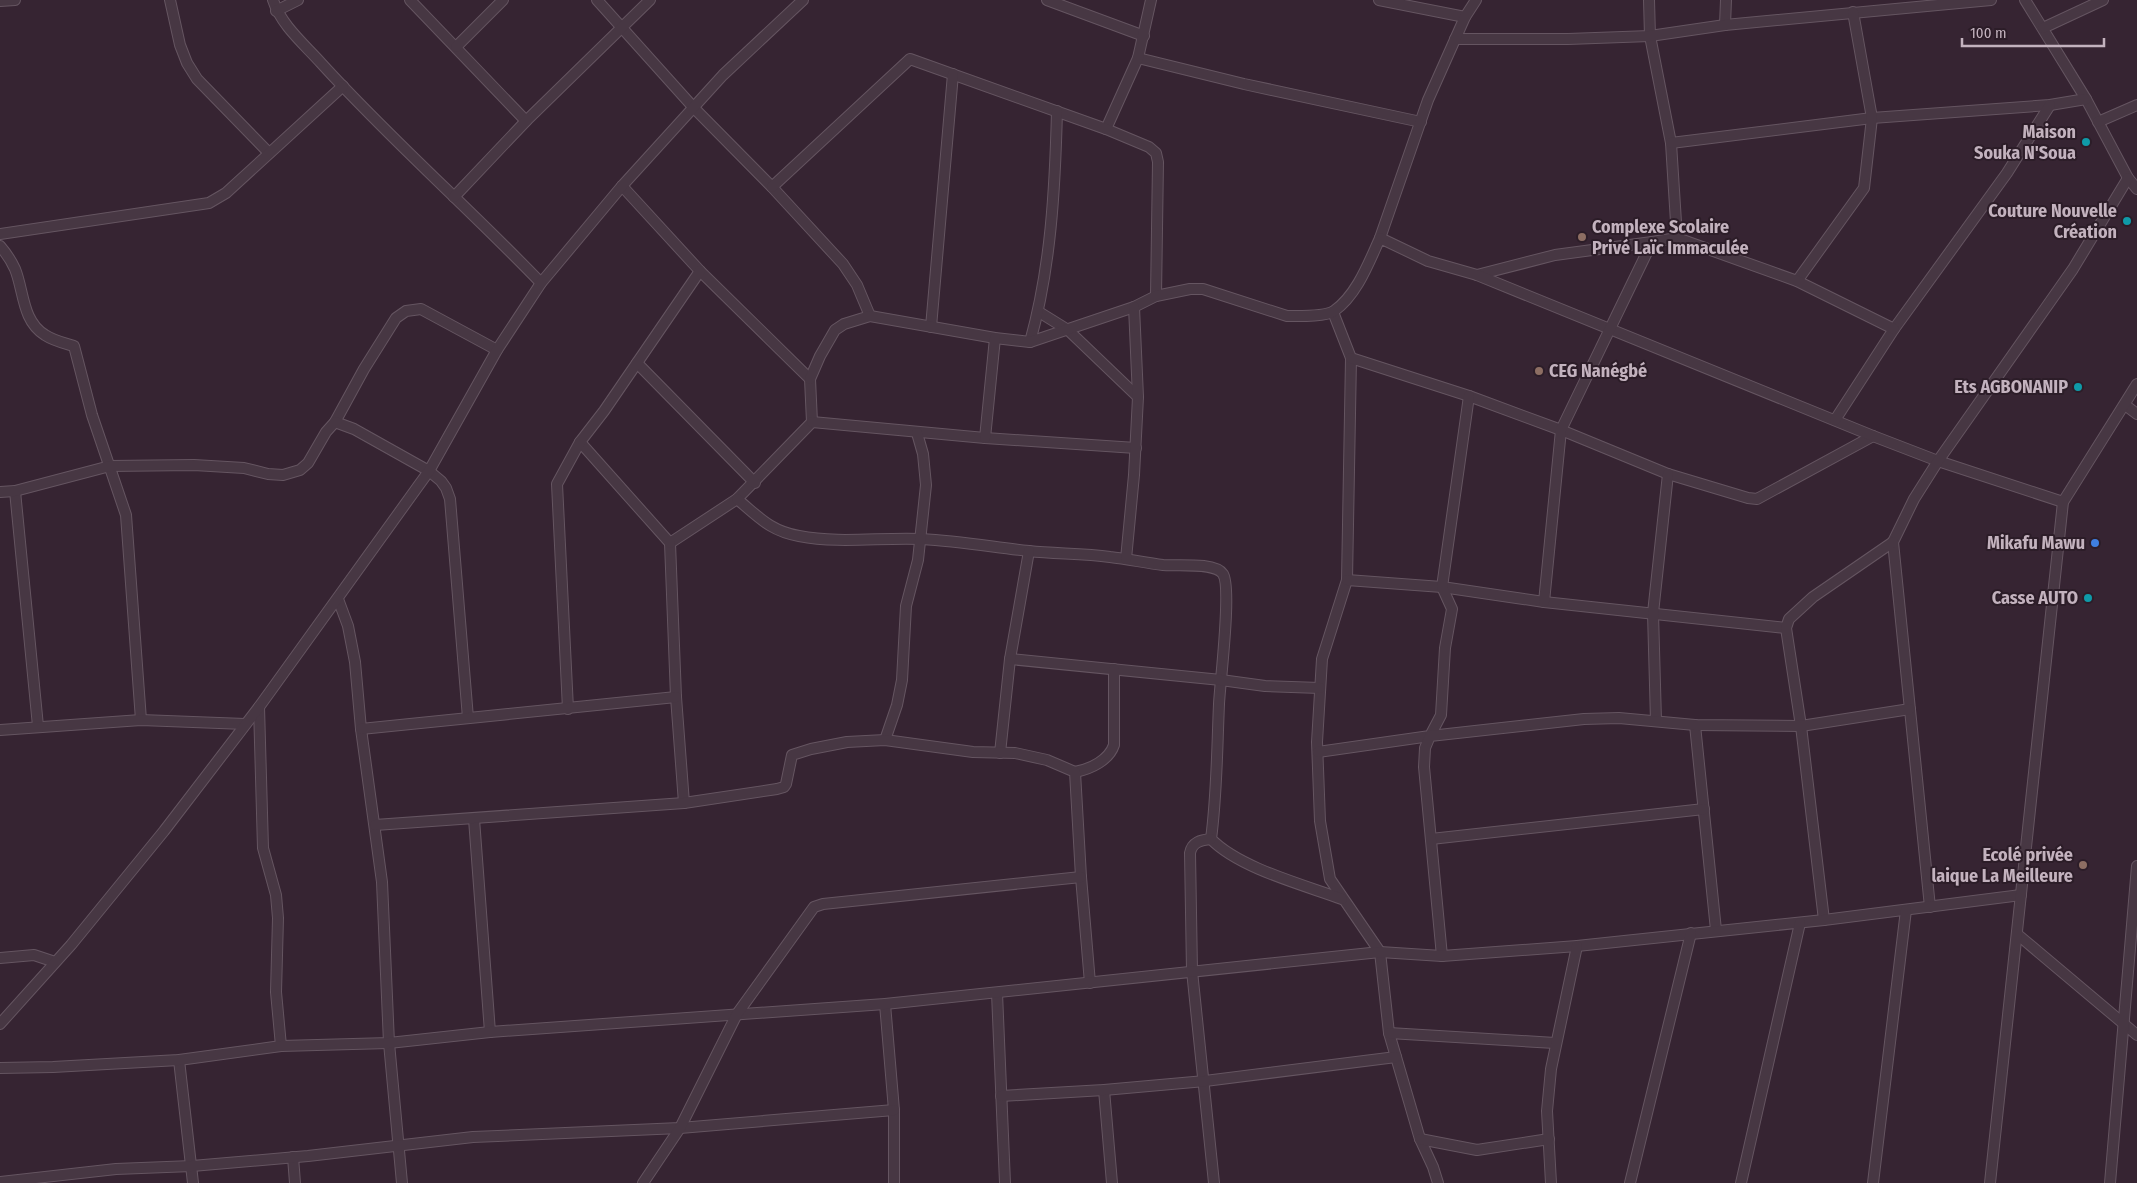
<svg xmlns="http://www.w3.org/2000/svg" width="2137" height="1183" font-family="'Fira Sans Condensed',sans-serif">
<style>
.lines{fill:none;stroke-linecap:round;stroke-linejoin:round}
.minor-casing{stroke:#655561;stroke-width:12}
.minor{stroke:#473743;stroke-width:10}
.culture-dot{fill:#0f9aa8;stroke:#2c1d28;stroke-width:2}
.education-dot{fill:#8d6e63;stroke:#2c1d28;stroke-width:2}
.shop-dot{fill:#3f7fe0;stroke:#2c1d28;stroke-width:2}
.labels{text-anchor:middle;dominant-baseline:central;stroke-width:4;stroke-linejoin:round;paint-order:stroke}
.poi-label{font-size:18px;font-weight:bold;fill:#c3b2be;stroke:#2c1d28;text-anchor:end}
</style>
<rect width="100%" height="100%" fill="#362432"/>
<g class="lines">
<g class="minor-casing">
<g id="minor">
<polyline points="170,0 180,45 187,63 197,79 269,153"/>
<path d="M273 0C281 25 304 44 321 63 391 140 469 208 541 283"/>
<polyline points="410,0 526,121"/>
<polyline points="597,0 694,108 772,187 843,264 857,285 870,316"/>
<polyline points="1047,0 1144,36"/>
<polyline points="1379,0 1465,17"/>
<polyline points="1649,0 1650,36 1671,143 1677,238"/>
<polyline points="2025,0 2086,99 2128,178 2137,189"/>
<polyline points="0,1 15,0"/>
<polyline points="276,11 298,0"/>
<polyline points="1725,25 1726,0"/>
<polyline points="2043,28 2103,0"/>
<polyline points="1455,39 1568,39 1650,36 1725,25 1991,0"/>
<polyline points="456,47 503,0"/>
<polyline points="1138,58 1244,84 1421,122"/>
<polyline points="2098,122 2137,105"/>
<polyline points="1106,129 1138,58 1151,0"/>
<polyline points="1671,143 1872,118 2050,105 2086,99"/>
<polyline points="622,186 700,271 810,379 812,422 737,499 670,543 676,697 684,803"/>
<polyline points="772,187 910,59 1106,129 1149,147 1156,153 1158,162 1156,296"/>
<polyline points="454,197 526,121 650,0"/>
<polyline points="0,234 209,203 226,193 343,86"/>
<polyline points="1380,238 1428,100 1465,17 1476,0"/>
<path d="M0 246C6 253 11 260 15 269 24 291 22 321 45 335 54 341 64 343 74 346L92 415 126 515 141 720"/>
<polyline points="1477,275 1555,255 1652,242"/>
<polyline points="1797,281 1864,188 1872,118 1853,12"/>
<polyline points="1039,312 1068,330 1138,397"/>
<polyline points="1333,312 1351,358 1347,580 1322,659 1317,742 1320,821 1330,879 1380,952 1389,1033 1420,1139 1433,1167 1438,1183"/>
<polyline points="931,327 953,74"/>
<path d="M1030 342C1051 267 1055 189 1057 111"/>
<polyline points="1351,358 1469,396 1561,430 1668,474 1748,498 1757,499 1873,436"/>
<polyline points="637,363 755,483"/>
<path d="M810 379 820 356 835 330 844 324 870 316 995 338 1030 342 1134 307 1156 296 1190 289H1203L1287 316C1298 316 1325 317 1334 311 1357 295 1369 262 1380 238L1428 261 1477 275 1873 436 1938 461 2063 502"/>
<polyline points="2125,405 2137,414"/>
<polyline points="1835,420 1894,329 2007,173 2050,105"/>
<polyline points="335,422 364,369 396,318 406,311 421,309 497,350"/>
<polyline points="812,422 985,438 1136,448"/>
<polyline points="985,438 995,338"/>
<polyline points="580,442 670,543"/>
<polyline points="15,491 38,726"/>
<polyline points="0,492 15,491 110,466 194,465 244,468 268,474 283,475 300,470 308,463 326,432 335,422 354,429 429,471 441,481 446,488 450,499 468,718"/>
<path d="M737 499C759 517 770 531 799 536 840 544 881 537 922 539 958 541 993 547 1029 551 1056 554 1083 553 1110 557 1128 559 1146 563 1163 565 1177 566 1215 562 1223 574 1232 588 1220 682 1219 704 1217 749 1217 794 1211 839 1239 868 1304 885 1342 899"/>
<polyline points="1126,559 1134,475 1138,397 1134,307"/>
<polyline points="1347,580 1442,587 1544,602 1786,628"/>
<polyline points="338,599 348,626 355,662 361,729 382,882 389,1043 402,1183"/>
<polyline points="1544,602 1561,430 1652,242 1677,238 1797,281 1894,329"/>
<polyline points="1010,659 1221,680 1265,686 1320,688"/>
<polyline points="259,707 263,848 276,895 278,918 276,992 281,1046"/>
<polyline points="568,709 557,484 580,442 604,411 700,271"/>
<polyline points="1656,721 1653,613 1668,474"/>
<polyline points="1695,725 1716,930"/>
<polyline points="361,729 676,697"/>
<polyline points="0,730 141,720 245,724"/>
<polyline points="885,740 897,705 902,680 906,606 918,560 926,485 923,454 917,433"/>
<polyline points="1318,752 1430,736 1441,715 1445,648 1452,609 1442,587 1469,396"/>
<polyline points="1000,753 1010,659 1029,551"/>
<path d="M1075 772C1091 769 1109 760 1114 745V669"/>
<polyline points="474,819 490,1032"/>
<polyline points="375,825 684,803 777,789 784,787 786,784 792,755 811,749 847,742 885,740 973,752 1015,753 1047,760 1075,772 1081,877 1090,983"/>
<path d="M1211 839C1201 840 1192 842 1190 853L1192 971 1214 1183"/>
<polyline points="1431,839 1704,809"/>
<polyline points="1930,907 1893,542 1914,499 1938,461 2073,269 2128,178"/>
<polyline points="1824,920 1801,726 1786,628 1789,619 1813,597 1893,542"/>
<polyline points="2017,934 2137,1035"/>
<polyline points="1442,956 1424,767 1425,748 1430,736 1584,719 1619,718 1695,725 1801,726 1910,709"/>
<polyline points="0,958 34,955 55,962"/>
<polyline points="997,993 1005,1183"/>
<polyline points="885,1004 894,1110 894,1183"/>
<polyline points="0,1024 71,945 164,831 259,707 429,471 497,350 541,283 622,186 723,75 803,0"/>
<polyline points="1389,1033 1555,1043"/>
<polyline points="179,1060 193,1183"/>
<polyline points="0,1068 53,1067 179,1060 281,1046 389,1043 490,1032 885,1004 1380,952 1442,956 1577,946 1824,920 2021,895"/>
<polyline points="1104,1090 1112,1183"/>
<polyline points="1001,1096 1104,1090 1205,1081 1396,1057"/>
<polyline points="1420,1139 1477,1150 1549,1139"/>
<polyline points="293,1157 295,1183"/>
<polyline points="0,1182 116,1169 192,1166 308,1156 473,1137 680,1128 894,1110"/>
<polyline points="643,1183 680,1128 737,1014 814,907 823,904 1081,877"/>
<polyline points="1551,1183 1547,1111 1551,1069 1577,946"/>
<polyline points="1630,1183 1691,933"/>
<polyline points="1741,1183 1800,923"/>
<polyline points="1873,1183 1906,910"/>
<polyline points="1990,1183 2063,502 2137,384"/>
<polyline points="2110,1183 2137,866"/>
</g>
</g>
<use href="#minor" class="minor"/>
</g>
<g class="culture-dot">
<circle cx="2086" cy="142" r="5"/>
<circle cx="2127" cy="221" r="5"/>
<circle cx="2078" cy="387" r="5"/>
<circle cx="2088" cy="598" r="5"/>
</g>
<g class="education-dot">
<circle cx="1582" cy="237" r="5"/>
<circle cx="1539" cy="371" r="5"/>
<circle cx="2083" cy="865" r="5"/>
</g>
<circle class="shop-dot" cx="2095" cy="543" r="5"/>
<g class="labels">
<g class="poi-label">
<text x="2076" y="132">Maison<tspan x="2076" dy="21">Souka N'Soua</tspan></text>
<text x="2117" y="211">Couture Nouvelle<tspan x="2117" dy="21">Création</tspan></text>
<text x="1592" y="227" text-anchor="start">Complexe Scolaire<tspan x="1592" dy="21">Privé Laïc Immaculée</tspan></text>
<text x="1549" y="371" text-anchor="start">CEG Nanégbé</text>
<text x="2068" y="387">Ets AGBONANIP</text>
<text x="2085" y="543">Mikafu Mawu</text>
<text x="2078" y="598">Casse AUTO</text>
<text x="2073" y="855">Ecolé privée<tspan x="2073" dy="21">laique La Meilleure</tspan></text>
</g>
</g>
<path d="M1962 38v8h142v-8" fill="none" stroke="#c3b2be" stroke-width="2.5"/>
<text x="1970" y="38" font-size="15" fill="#c3b2be" stroke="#2c1d28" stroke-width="4" paint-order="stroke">100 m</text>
</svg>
